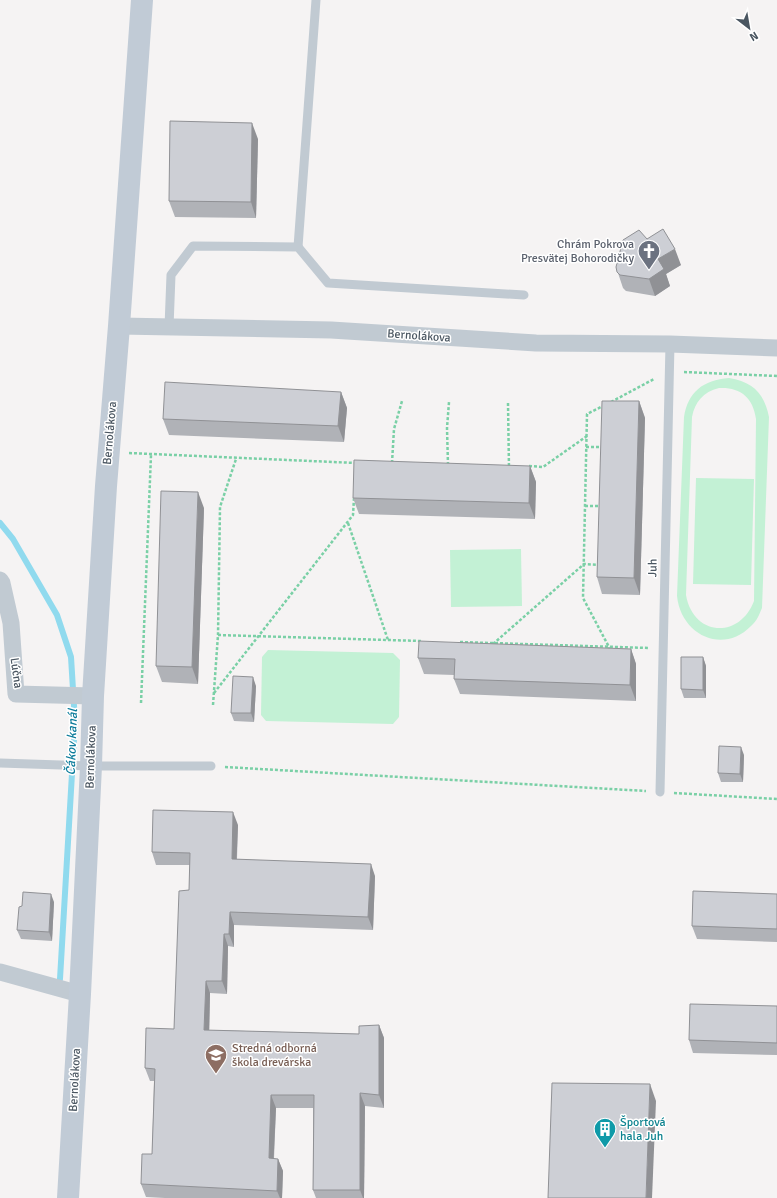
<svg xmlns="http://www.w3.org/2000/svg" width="777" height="1198" font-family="Signika,sans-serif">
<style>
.green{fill:#c3f1d5;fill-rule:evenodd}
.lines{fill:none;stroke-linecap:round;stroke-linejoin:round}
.stream{stroke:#90daee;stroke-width:6}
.path{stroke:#7ad0a6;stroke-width:2.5;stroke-dasharray:3 2;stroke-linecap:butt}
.lane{stroke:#c1cad2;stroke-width:9}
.street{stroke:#c1cad2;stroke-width:17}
.secondary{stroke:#c1cbd6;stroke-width:22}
.wall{fill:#b0b2b7}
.shaded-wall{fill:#909195}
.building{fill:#cdcfd5;stroke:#909195}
.labels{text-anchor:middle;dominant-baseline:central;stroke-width:3;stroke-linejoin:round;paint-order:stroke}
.worship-label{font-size:12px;fill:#5b616d;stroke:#fff;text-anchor:end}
.street-label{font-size:12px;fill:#4a5661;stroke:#fff}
.education-label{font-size:12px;fill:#785e54;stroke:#fff;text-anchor:start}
.culture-label{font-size:12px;fill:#0d838f;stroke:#fff;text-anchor:start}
.water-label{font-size:13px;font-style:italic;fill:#0c7c9b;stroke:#fff}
</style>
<rect width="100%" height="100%" fill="#f5f3f3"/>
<g class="green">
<path d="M729 378C753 382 764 393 769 417L762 608C759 615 757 621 751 626 723 655 681 635 677 596L684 417C688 392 703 380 729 378ZM719 388C740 387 753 397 756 419L754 601C739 640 693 636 686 595L692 417C695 402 703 392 719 388Z"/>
<polygon points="696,478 754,479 751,585 693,584"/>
<polygon points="521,549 522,606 451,607 450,550"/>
<polygon points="268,650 393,653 400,660 399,717 393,724 266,721 261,715 262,657"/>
</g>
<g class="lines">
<polyline class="stream" points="0,523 13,539 57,615 71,657 75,722 60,979"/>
<g class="path">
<polyline points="684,372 777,376"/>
<polyline points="611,402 654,379"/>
<polyline points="508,403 509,469"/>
<polyline points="605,405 587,414 583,598 609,647 609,651"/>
<polyline points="586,447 602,447"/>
<polyline points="129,453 356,463"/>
<polyline points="392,463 394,429 402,401"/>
<polyline points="448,465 447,428 449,402"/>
<polyline points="529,466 543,467 587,436"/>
<polyline points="585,506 601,506"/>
<polyline points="348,523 388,640"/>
<polyline points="218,635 421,641"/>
<polyline points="460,642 649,648"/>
<polyline points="493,644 584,564 600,565"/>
<polyline points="214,693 353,515 354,498"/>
<polyline points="141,703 151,455"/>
<polyline points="213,705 218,635 220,507 236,459"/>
<polyline points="225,767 646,791"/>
<polyline points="674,793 777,799"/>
</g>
<g class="lane">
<polyline points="298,247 316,0"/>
<polyline points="169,327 171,275 193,246 298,247 328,283 524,295"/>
<polyline points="0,763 91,766 211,766"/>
<polyline points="660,792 670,344"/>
</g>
<g class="street">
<polyline points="119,326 331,330 536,343 670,344 777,348"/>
<polyline points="0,580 2,583 11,623 16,694 93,696"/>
<polyline points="0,972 80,994"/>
</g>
<polyline class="secondary" points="68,1198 80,994 91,766 93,696 106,486 119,326 142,0"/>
</g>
<g class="wall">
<polygon points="258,139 256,218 175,217 169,201"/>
<polygon points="647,239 681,265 666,274 670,286 655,296 626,291 623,288 616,267"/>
<polygon points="341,392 347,408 344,442 169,435 163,419"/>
<polygon points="639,401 645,418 640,595 602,594 597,577"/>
<polygon points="530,466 536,482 535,519 359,514 353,498"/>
<polygon points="204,508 198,684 162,682 156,666"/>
<polygon points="631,649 636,664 636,701 460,694 454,679 454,675 424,674 418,658"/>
<polygon points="703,657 706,666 706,698 684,698 681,689"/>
<polygon points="256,686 254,722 234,721 231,713"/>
<polygon points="744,755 743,782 721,782 718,773"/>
<polygon points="238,825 237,859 375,876 373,930 234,925 234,947 228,946 227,994 210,993 209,1030 359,1034 379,1025 384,1038 384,1108 365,1106 364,1198 316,1198 313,1190 313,1108 276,1108 274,1159 278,1159 283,1171 282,1198 165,1198 146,1197 141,1184 152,1154 154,1081 150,1081 145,1068 174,1029 189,890 190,865 156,865 152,852"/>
<polygon points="777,894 777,942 697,939 692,926"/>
<polygon points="54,902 52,941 21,939 17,930"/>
<polygon points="777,1006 777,1055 693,1053 689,1040"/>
</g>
<g class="shaded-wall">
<polygon points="252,123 258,139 256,218 251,202"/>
<polygon points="675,249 681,265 666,274 670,286 655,296 649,279 658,259"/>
<polygon points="341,392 347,408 344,442 338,426"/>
<polygon points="639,401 645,418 640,595 634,578"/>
<polygon points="530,466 536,482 535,519 529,503"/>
<polygon points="198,492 204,508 198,684 192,667"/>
<polygon points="631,649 636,664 636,701 630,685"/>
<polygon points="703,657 706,666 706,698 703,690"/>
<polygon points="253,677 256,686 254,722 251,713"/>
<polygon points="741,747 744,755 743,782 740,774"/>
<polygon points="233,812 238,825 236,872 232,859"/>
<polygon points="371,864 375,876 373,930 368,917"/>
<polygon points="51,894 54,902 52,941 49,932"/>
<polygon points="230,912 234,925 234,947 229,934"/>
<polygon points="224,934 228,946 227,994 222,981"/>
<polygon points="206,981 210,993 209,1043 204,1030"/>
<polygon points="379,1025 384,1038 384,1108 379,1095"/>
<polygon points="650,1084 656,1101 652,1198 646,1198"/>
<polygon points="360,1093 365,1106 364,1198 363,1198 360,1190"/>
<polygon points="271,1095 276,1108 273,1171 269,1158"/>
<polygon points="278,1159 283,1171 282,1198 280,1198 277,1191"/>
</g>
<g class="building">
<polygon points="170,121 252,123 251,202 169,201"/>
<polygon points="663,229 675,249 658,259 664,269 649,279 620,275 617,272 616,267 623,240 639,230 647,239"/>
<polygon points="165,382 341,392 338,426 163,419"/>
<polygon points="602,401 639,401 634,578 597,577"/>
<polygon points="354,460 530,466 529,503 353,498"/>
<polygon points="161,491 198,492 192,667 156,666"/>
<polygon points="419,641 631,649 630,685 454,679 455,659 418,658"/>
<polygon points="681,657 703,657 703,690 681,689"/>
<polygon points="233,676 253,677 251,713 231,713"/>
<polygon points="719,746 741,747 740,774 718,773"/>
<polygon points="153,810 233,812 232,859 371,864 368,917 230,912 229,934 224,934 222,981 206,981 204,1030 359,1034 359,1026 379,1025 379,1095 360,1093 360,1190 313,1190 314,1095 271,1095 269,1158 278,1159 277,1191 141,1184 142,1154 152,1154 155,1069 145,1068 146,1028 174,1029 179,891 189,890 190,853 152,852"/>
<polygon points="693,891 777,894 777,929 692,926"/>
<polygon points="23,892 51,894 49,932 17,930 19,907 22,906"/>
<polygon points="690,1004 777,1006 777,1043 689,1040"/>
<polygon points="552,1083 650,1084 646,1198 548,1198"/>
</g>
<defs>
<g id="church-pin" transform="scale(1.15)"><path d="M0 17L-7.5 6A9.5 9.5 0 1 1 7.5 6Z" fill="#6b7280" stroke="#fff"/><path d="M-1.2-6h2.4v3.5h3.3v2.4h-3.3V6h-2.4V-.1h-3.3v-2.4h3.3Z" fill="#fff"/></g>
<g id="school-pin" transform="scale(1.15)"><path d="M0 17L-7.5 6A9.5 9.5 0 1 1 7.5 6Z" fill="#8d6e63" stroke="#fff"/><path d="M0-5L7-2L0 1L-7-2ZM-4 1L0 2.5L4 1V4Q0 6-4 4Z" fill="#fff"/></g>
<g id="building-pin" transform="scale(1.15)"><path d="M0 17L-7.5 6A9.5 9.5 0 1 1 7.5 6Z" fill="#0f9aa8" stroke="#fff"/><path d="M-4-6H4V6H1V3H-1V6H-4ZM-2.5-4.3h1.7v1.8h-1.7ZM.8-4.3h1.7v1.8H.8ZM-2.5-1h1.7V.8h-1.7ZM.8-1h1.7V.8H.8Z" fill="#fff"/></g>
</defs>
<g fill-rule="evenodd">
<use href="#church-pin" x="649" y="251"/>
<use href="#school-pin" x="216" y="1055"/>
<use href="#building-pin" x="605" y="1129"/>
</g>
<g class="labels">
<g class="worship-label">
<text x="634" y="244">Chrám Pokrova<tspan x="634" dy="14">Presvätej Bohorodičky</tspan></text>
</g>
<g class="street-label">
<text transform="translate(419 336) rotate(4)">Bernolákova</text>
<text transform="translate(110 433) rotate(-85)">Bernolákova</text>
<text transform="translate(653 568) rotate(-89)">Juh</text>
<text transform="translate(16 673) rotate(82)">Lúčna</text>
<text transform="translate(91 757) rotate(-88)">Bernolákova</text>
<text transform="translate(75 1080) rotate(-87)">Bernolákova</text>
</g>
<g class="education-label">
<text x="232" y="1048">Stredná odborná<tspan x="232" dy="14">škola drevárska</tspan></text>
</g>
<g class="culture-label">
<text x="620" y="1122">Športová<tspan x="620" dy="14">hala Juh</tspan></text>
</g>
<g class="water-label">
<text transform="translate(72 742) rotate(-88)">Čákov kanál</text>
</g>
</g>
<g transform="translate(749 28) rotate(149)" stroke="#ffffff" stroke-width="3" paint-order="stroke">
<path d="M0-3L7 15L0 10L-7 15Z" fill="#4a5661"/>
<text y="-6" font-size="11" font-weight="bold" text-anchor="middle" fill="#4a5661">N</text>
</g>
</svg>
